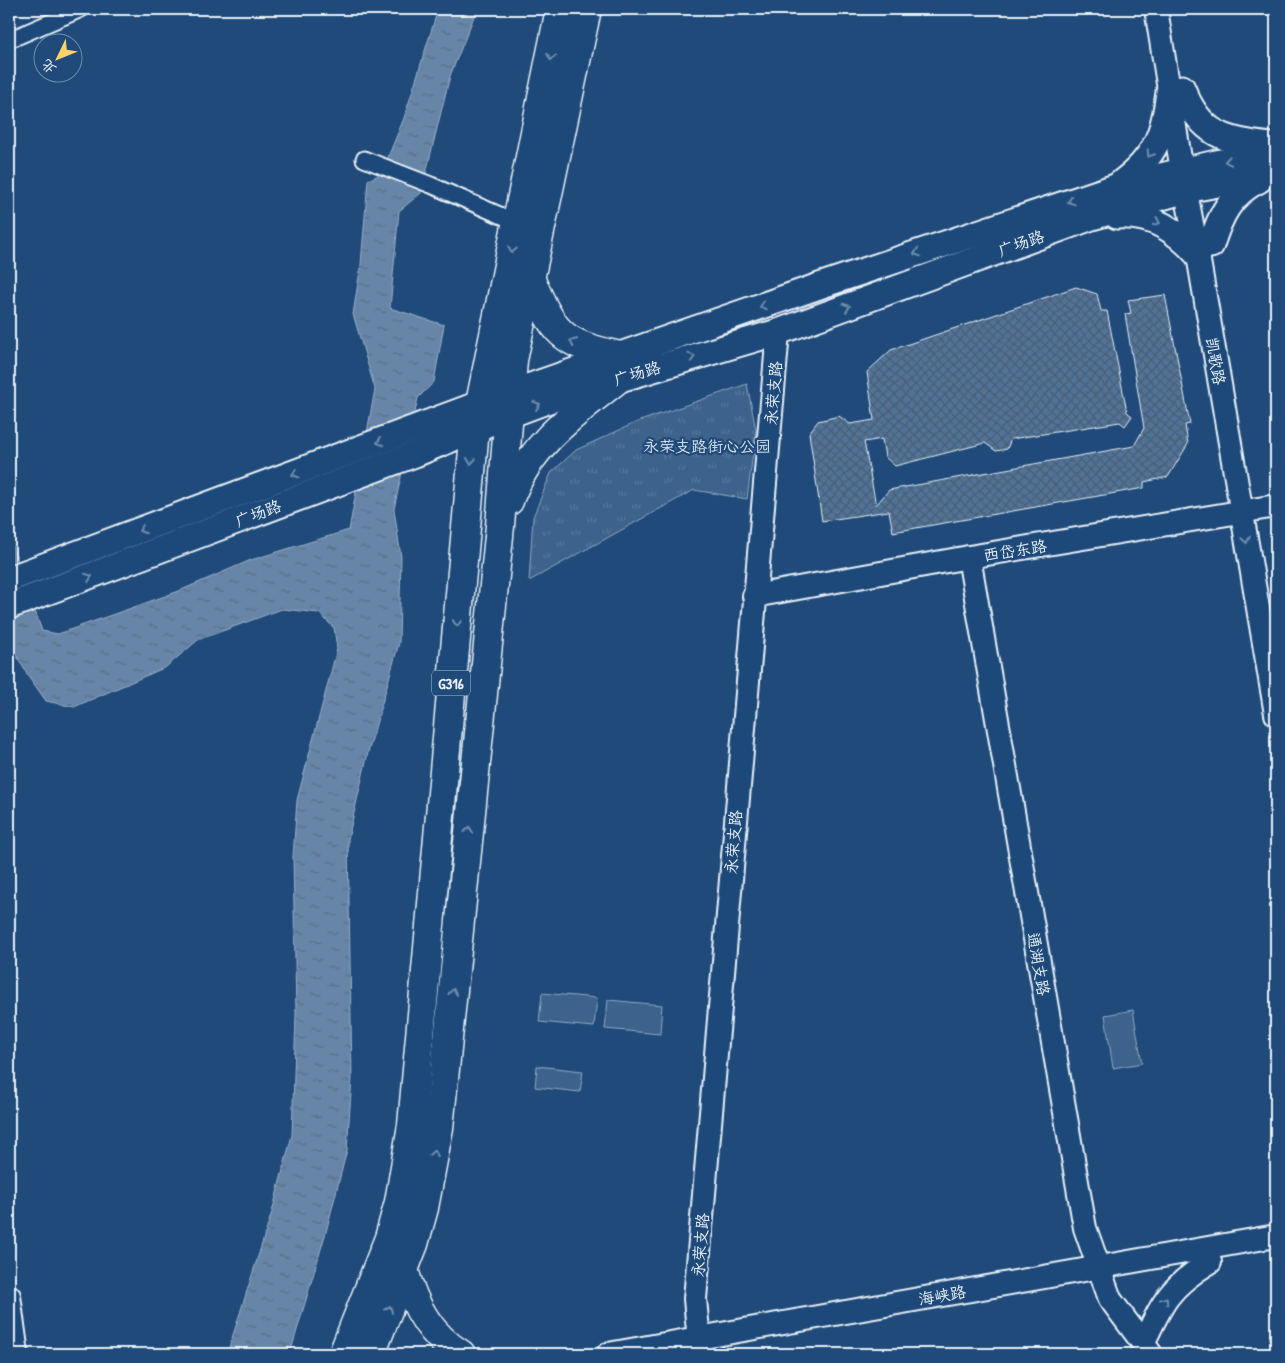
<svg xmlns="http://www.w3.org/2000/svg" width="1285" height="1363" font-family="'Patrick Hand','LXGW WenKai TC',sans-serif">
<style>
.grass{fill:url(#grass-tufts);stroke:#92aac2}
.pitch{fill:#3c628c;stroke:#92aac2}
.water{fill:url(#water-ripples);stroke:#9ab0c7}
.building{fill:url(#building-cross-hatch);stroke:#e8f1f8}
.lines{fill:none;stroke-linecap:round;stroke-linejoin:round}
.street-casing{stroke:#e8f1f8;stroke-width:19}
.secondary-casing{stroke:#e8f1f8;stroke-width:26}
.primary-casing{stroke:#e8f1f8;stroke-width:29}
.highway-casing{stroke:#e8f1f8;stroke-width:31}
.street{stroke:#1f4a7a;stroke-width:15}
.secondary{stroke:#1f4a7a;stroke-width:22}
.primary{stroke:#1f4a7a;stroke-width:25}
.highway{stroke:#1f4a7a;stroke-width:28}
.oneway{stroke:#6f8dac}
.labels{text-anchor:middle;dominant-baseline:central;stroke-width:4.5;stroke-linejoin:round;paint-order:stroke}
.shield{fill:#1f4a7a;stroke:#acbfd2;stroke-width:1}
.shield-label{font-size:15px;font-weight:bold;fill:#e8f1f8}
.street-label{font-size:16px;fill:#e8f1f8;stroke:#1f4a7a}
.park-label{font-size:16px;fill:#d7e3ed;stroke:#1f4a7a}
</style>
<defs>
<pattern id="grass-tufts" width="24" height="20" patternUnits="userSpaceOnUse" patternTransform="scale(1.25)"><rect width="24" height="20" fill="#3c628c"/><path d="M3 7l-1-3M5 7V3M7 7l1-3M15 17l-1-3M17 17v-4M19 17l1-3" fill="none" stroke="#58799d"/></pattern>
<pattern id="water-ripples" width="26" height="14" patternUnits="userSpaceOnUse" patternTransform="scale(1.25)"><rect width="26" height="14" fill="#6685a7"/><path d="M2 4q2-2 4 0t4 0M15 11q2-2 4 0t4 0" fill="none" stroke="#596d82"/></pattern>
<pattern id="building-cross-hatch" width="8" height="8" patternUnits="userSpaceOnUse" patternTransform="scale(1.25)"><rect width="8" height="8" fill="#517399"/><path d="M0 0l8 8M0 8l8-8" fill="none" stroke="#4c5e72"/></pattern>
</defs>
<rect width="100%" height="100%" fill="#1f4a7a"/>
<filter id="ink" filterUnits="userSpaceOnUse"><feTurbulence type="fractalNoise" baseFrequency=".02" numOctaves="2"/><feDisplacementMap in="SourceGraphic" scale="10" xChannelSelector="R" yChannelSelector="G"/><feConvolveMatrix kernelMatrix="1 2 1 2 8 2 1 2 1" color-interpolation-filters="sRGB"/></filter>
<g filter="url(#ink)">
<polygon class="grass" points="747,384 756,430 747,499 694,490 529,581 533,517 551,473 576,450 637,422"/>
<g class="pitch">
<polygon points="542,993 597,998 594,1027 539,1022"/>
<polygon points="608,1000 662,1005 660,1034 605,1029"/>
<polygon points="1133,1010 1142,1063 1113,1068 1105,1015"/>
<polygon points="537,1066 583,1071 580,1092 535,1087"/>
</g>
<polygon class="water" points="438,9 477,9 450,76 421,193 399,211 390,308 444,325 434,382 418,398 394,509 401,557 399,643 368,753 348,839 352,1078 347,1150 326,1232 290,1354 227,1354 272,1212 292,1135 296,1014 293,857 297,800 337,649 334,628 319,613 282,609 198,640 166,667 74,707 46,701 27,674 9,642 9,535 42,631 58,634 179,591 251,560 349,530 375,389 353,314 361,264 368,180 381,174 404,118"/>
<polygon class="building" points="1076,287 1097,294 1101,311 1107,311 1127,412 1132,416 1125,426 1120,422 1011,439 1007,449 996,451 985,443 895,466 885,457 882,439 864,442 876,505 889,490 1134,446 1144,428 1125,314 1131,313 1128,300 1165,295 1190,424 1185,425 1188,444 1168,477 1144,482 1144,488 893,532 889,511 822,521 809,433 818,421 839,416 850,424 874,420 867,372 891,350"/>
<g class="lines">
<g class="street-casing">
<g id="street">
<polyline points="9,40 81,9"/>
<polyline points="364,159 431,185 518,223"/>
</g>
</g>
<g class="secondary-casing">
<g id="secondary">
<polyline points="1156,9 1182,171 1198,255 1276,714"/>
<polyline points="969,557 1085,1228 1110,1299 1151,1354"/>
<polyline points="754,596 969,557 1276,506"/>
<polyline points="9,1296 17,1354"/>
<path d="M1143 1344C1162 1302 1170 1286 1210 1262"/>
<polyline points="700,1352 695,1299 778,332"/>
<polyline points="608,1354 1276,1236"/>
</g>
</g>
<g class="primary-casing">
<g id="primary">
<path d="M1182 88C1201 136 1224 140 1271 146"/>
<path d="M1121 183C1156 157 1164 133 1169 92"/>
<path d="M1117 216C1153 214 1176 230 1198 255"/>
<path d="M1211 245C1220 216 1230 194 1259 180"/>
<polyline points="9,579 479,404 822,285 1115,187 1216,163 1276,152"/>
<polyline points="9,606 415,454 509,415 549,400 778,332 1092,217 1186,190 1276,173"/>
</g>
</g>
<g class="highway-casing">
<g id="highway">
<path d="M530 278C555 334 559 343 620 356"/>
<path d="M509 501C528 446 574 414 618 379"/>
<path d="M404 1269C413 1304 429 1335 461 1354"/>
<polyline points="343,1354 389,1238 399,1202 412,1125 475,428 560,9"/>
<polyline points="371,1354 414,1244 424,1208 439,1128 500,526 513,360 587,9"/>
</g>
</g>
<use href="#street" class="street"/>
<use href="#secondary" class="secondary"/>
<use href="#primary" class="primary"/>
<use href="#highway" class="highway"/>
</g>
<defs><path id="oneway-chevron" d="M-2-3.5L2.5 0L-2 3.5" fill="none" stroke-width="1.6" stroke-linecap="round" stroke-linejoin="round" transform="scale(1.25)"/></defs>
<g class="oneway">
<use href="#oneway-chevron" transform="translate(551 57) rotate(101)"/>
<use href="#oneway-chevron" transform="translate(1150 154) rotate(123)"/>
<use href="#oneway-chevron" transform="translate(1228 161) rotate(170)"/>
<use href="#oneway-chevron" transform="translate(1071 201) rotate(161)"/>
<use href="#oneway-chevron" transform="translate(1157 222) rotate(25)"/>
<use href="#oneway-chevron" transform="translate(512 250) rotate(102)"/>
<use href="#oneway-chevron" transform="translate(917 253) rotate(161)"/>
<use href="#oneway-chevron" transform="translate(763 306) rotate(161)"/>
<use href="#oneway-chevron" transform="translate(847 307) rotate(-20)"/>
<use href="#oneway-chevron" transform="translate(573 342) rotate(-153)"/>
<use href="#oneway-chevron" transform="translate(692 357) rotate(-17)"/>
<use href="#oneway-chevron" transform="translate(537 405) rotate(-19)"/>
<use href="#oneway-chevron" transform="translate(380 442) rotate(159)"/>
<use href="#oneway-chevron" transform="translate(471 461) rotate(96)"/>
<use href="#oneway-chevron" transform="translate(295 474) rotate(160)"/>
<use href="#oneway-chevron" transform="translate(142 530) rotate(160)"/>
<use href="#oneway-chevron" transform="translate(1246 540) rotate(81)"/>
<use href="#oneway-chevron" transform="translate(89 577) rotate(-21)"/>
<use href="#oneway-chevron" transform="translate(457 623) rotate(95)"/>
<use href="#oneway-chevron" transform="translate(469 830) rotate(-84)"/>
<use href="#oneway-chevron" transform="translate(453 992) rotate(-84)"/>
<use href="#oneway-chevron" transform="translate(434 1153) rotate(-80)"/>
<use href="#oneway-chevron" transform="translate(1165 1300) rotate(-56)"/>
<use href="#oneway-chevron" transform="translate(389 1309) rotate(-69)"/>
</g>
</g>
<g class="labels">
<rect class="shield" x="432" y="670.5" width="38" height="25" rx="4"/>
<g class="shield-label">
<text x="451" y="683">G316</text>
</g>
<g class="street-label">
<text transform="translate(1021 243) rotate(-20)">广场路</text>
<text transform="translate(1216 361) rotate(80)">凯歌路</text>
<text transform="translate(637 373) rotate(-17)">广场路</text>
<text transform="translate(773 393) rotate(-85)">永荣支路</text>
<text transform="translate(258 513) rotate(-21)">广场路</text>
<text transform="translate(1015 550) rotate(-9)">西岱东路</text>
<text transform="translate(733 842) rotate(-85)">永荣支路</text>
<text transform="translate(1039 964) rotate(80)">通湖支路</text>
<text transform="translate(700 1245) rotate(-85)">永荣支路</text>
<text transform="translate(942 1295) rotate(-10)">海峡路</text>
</g>
<g class="park-label">
<text x="707" y="446">永荣支路街心公园</text>
</g>
</g>
<rect width="1285" height="1363" fill="none" stroke="#1f4a7a" stroke-width="30"/>
<rect x="15" y="15" width="1255" height="1333" fill="none" stroke="#e8f1f8" stroke-width="2" filter="url(#ink)"/>
<g transform="translate(58 58) rotate(227)"><circle r="24" fill="#1f4a7a" stroke="#6f8dac"/>
<path d="M0-4L9 19L0 12L-9 19Z" fill="#ffd166"/>
<text y="-8" font-size="14" font-weight="bold" text-anchor="middle" fill="#e8f1f8">北</text>
</g>
</svg>
